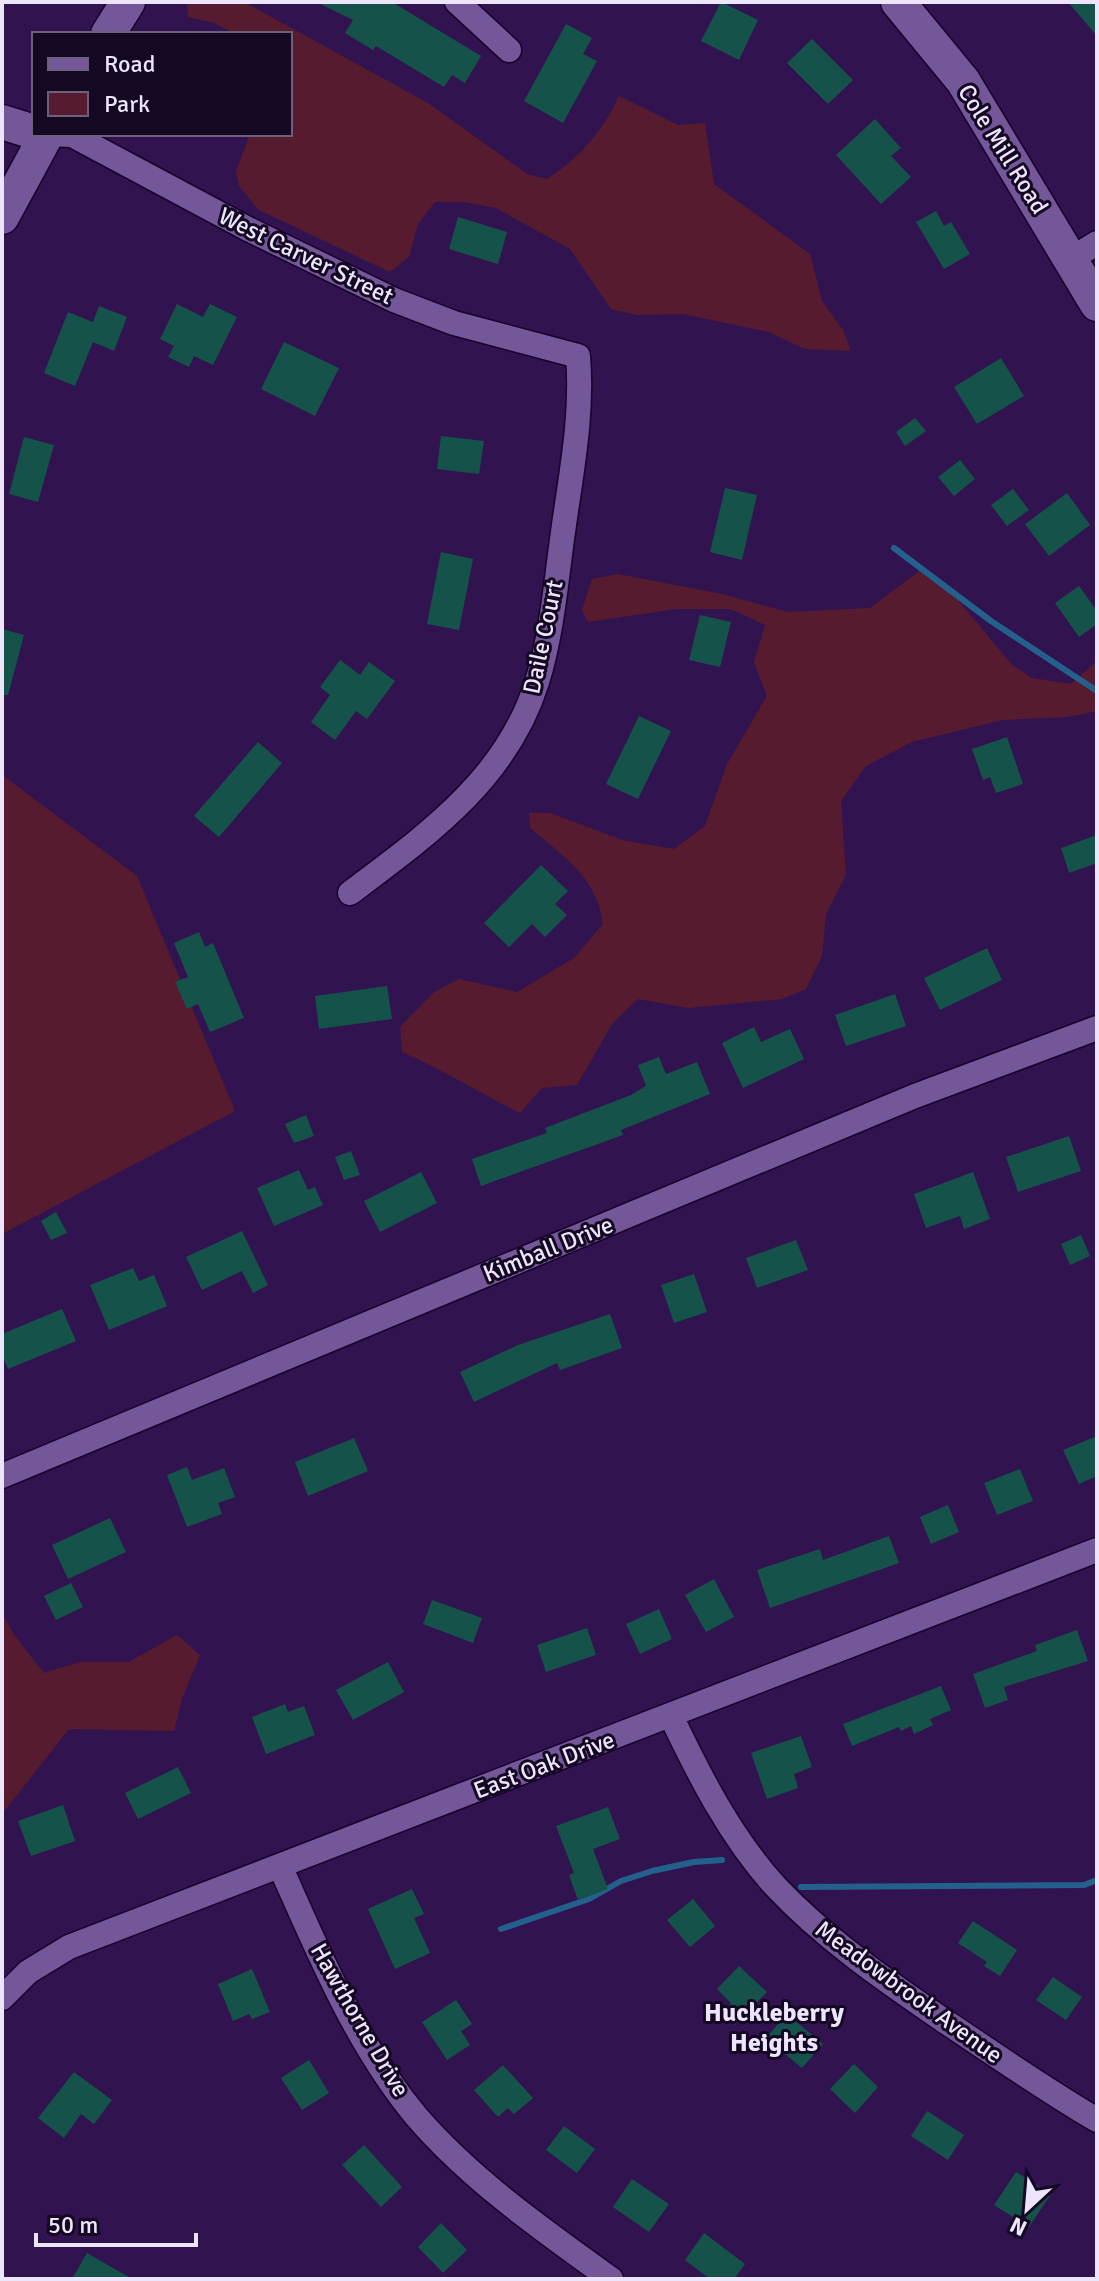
<svg xmlns="http://www.w3.org/2000/svg" width="1099" height="2281" font-family="Signika,sans-serif">
<style>
.green{fill:#571b2f}
.lines{fill:none;stroke-linecap:round;stroke-linejoin:round}
.stream{stroke:#23618c;stroke-width:6}
.building{fill:#14524a}
.street-casing{stroke:#17012c;stroke-width:27}
.secondary-casing{stroke:#17012c;stroke-width:37}
.street{stroke:#735798;stroke-width:24}
.secondary{stroke:#735798;stroke-width:34}
.labels{text-anchor:middle;dominant-baseline:central;stroke-width:6;stroke-linejoin:round;paint-order:stroke}
.street-label{font-size:24px;fill:#ede5fb;stroke:#140822}
.neighbourhood-label{font-size:26px;font-weight:bold;fill:#ede5fb;stroke:#140822}
</style>
<rect width="100%" height="100%" fill="#31144f"/>
<g class="green">
<path d="M187 2H244L428 103 527 174 547 179C580 158 603 131 619 96L678 125 705 123 714 184 810 254 822 301 843 330 851 351 805 349 769 332 683 314 637 315 611 309 570 249 496 208 464 202H435L418 224 409 257 390 272 259 210 239 186 236 171 250 134H290V34H236L214 23 188 17Z"/>
<path d="M922 569 958 600 1012 665 1032 678 1071 684 1097 661V711L1067 717 1002 720 912 742 866 766 841 801 846 875 826 914 822 956 806 989 782 999 688 1008 638 999 612 1024 577 1085 542 1088 520 1113C480 1093 443 1070 402 1052L400 1027 434 992 459 979 517 992 574 958 603 924C597 877 564 857 530 828L529 813H550L622 840 674 849 705 826 727 764 767 696 754 662 765 625 731 609H676L588 622 582 610 592 579 618 574 722 594 788 612 870 608Z"/>
<polygon points="2,775 137,876 235,1111 2,1234"/>
<polygon points="2,1613 14,1635 44,1673 80,1662 129,1662 177,1635 200,1655 182,1699 174,1731 69,1729 2,1814"/>
</g>
<g class="lines">
<g class="stream">
<polyline points="894,548 991,621 1097,691"/>
<polyline points="801,1887 1084,1885 1097,1880"/>
<polyline points="501,1929 589,1899 621,1881 652,1871 694,1862 722,1860"/>
</g>
</g>
<g class="building">
<polygon points="316,2 392,2 481,56 465,83 452,75 444,87 376,46 373,50 345,33 353,20"/>
<polygon points="721,2 758,20 739,60 701,41"/>
<polygon points="1068,2 1097,2 1097,36"/>
<polygon points="566,24 592,38 583,54 597,61 563,123 524,101"/>
<polygon points="812,39 853,80 828,104 787,63"/>
<polygon points="875,119 901,148 891,156 911,177 881,204 836,155"/>
<polygon points="936,211 944,226 951,222 970,254 944,269 916,222"/>
<polygon points="458,217 507,232 498,264 449,249"/>
<polygon points="177,304 203,317 210,304 237,317 213,365 194,356 189,367 168,357 174,346 160,339"/>
<polygon points="99,306 127,317 114,351 93,342 75,386 44,373 68,312 93,322"/>
<polygon points="284,342 339,368 315,416 261,389"/>
<polygon points="1001,358 1024,396 977,424 954,387"/>
<polygon points="915,418 926,431 905,446 896,432"/>
<polygon points="441,436 484,441 479,474 437,469"/>
<polygon points="24,437 54,445 38,502 9,494"/>
<polygon points="960,460 975,479 954,496 938,477"/>
<polygon points="725,488 757,495 742,560 710,552"/>
<polygon points="1013,489 1029,510 1007,526 991,505"/>
<polygon points="1067,493 1090,525 1049,556 1025,524"/>
<polygon points="441,552 473,559 459,630 427,624"/>
<polygon points="1079,586 1097,611 1097,624 1079,637 1055,603"/>
<polygon points="700,615 731,622 720,667 689,660"/>
<polygon points="2,629 24,635 8,695 2,695"/>
<polygon points="340,660 360,675 369,662 395,681 367,719 356,711 335,740 311,722 330,695 320,687"/>
<polygon points="639,716 671,731 638,799 606,784"/>
<polygon points="1007,737 1023,784 996,793 990,777 983,780 972,749"/>
<polygon points="258,742 282,763 219,837 194,816"/>
<polygon points="1097,835 1097,863 1069,873 1061,848"/>
<polygon points="541,865 568,891 555,904 567,915 545,937 532,924 509,947 484,923"/>
<polygon points="199,932 205,947 213,943 244,1018 210,1032 198,1004 187,1009 175,982 188,977 174,943"/>
<polygon points="987,948 1002,980 940,1010 924,978"/>
<polygon points="387,986 392,1019 319,1029 315,996"/>
<polygon points="895,994 906,1026 846,1046 835,1015"/>
<polygon points="754,1027 761,1042 790,1029 804,1059 743,1088 722,1043"/>
<polygon points="659,1057 666,1074 697,1062 710,1094 621,1130 623,1135 481,1186 472,1159 547,1133 545,1128 631,1095 646,1086 638,1065"/>
<polygon points="306,1115 314,1136 294,1143 285,1124"/>
<polygon points="1069,1136 1081,1171 1018,1192 1006,1157"/>
<polygon points="351,1151 360,1175 344,1180 335,1157"/>
<polygon points="299,1170 308,1190 315,1187 323,1205 274,1226 257,1188"/>
<polygon points="421,1172 437,1203 380,1232 364,1201"/>
<polygon points="973,1172 990,1219 964,1229 960,1216 926,1228 914,1194"/>
<polygon points="56,1212 67,1233 51,1240 41,1221"/>
<polygon points="242,1231 268,1285 253,1293 242,1271 202,1290 186,1257"/>
<polygon points="1081,1235 1090,1256 1070,1265 1061,1244"/>
<polygon points="796,1240 808,1270 757,1288 746,1258"/>
<polygon points="133,1268 139,1281 154,1275 167,1306 109,1330 90,1285"/>
<polygon points="694,1274 707,1312 674,1323 661,1285"/>
<polygon points="62,1309 76,1341 8,1369 2,1355 2,1334"/>
<polygon points="610,1314 622,1348 560,1370 557,1363 474,1402 460,1372 518,1345"/>
<polygon points="1097,1436 1097,1476 1079,1484 1063,1450"/>
<polygon points="354,1438 368,1471 308,1496 295,1462"/>
<polygon points="187,1467 192,1480 224,1468 235,1497 218,1503 222,1514 187,1527 167,1475"/>
<polygon points="1020,1469 1033,1501 997,1515 984,1483"/>
<polygon points="948,1505 959,1532 931,1544 920,1517"/>
<polygon points="110,1518 126,1552 68,1579 52,1545"/>
<polygon points="889,1536 899,1563 770,1608 757,1570 820,1549 823,1560"/>
<polygon points="714,1579 734,1617 706,1632 685,1595"/>
<polygon points="71,1583 83,1607 56,1620 44,1596"/>
<polygon points="432,1600 482,1618 473,1643 423,1624"/>
<polygon points="659,1609 672,1639 640,1654 626,1624"/>
<polygon points="587,1628 596,1655 546,1672 537,1645"/>
<polygon points="1077,1630 1088,1661 1004,1687 1008,1700 985,1708 973,1674 1037,1651 1035,1645"/>
<polygon points="388,1662 404,1692 353,1720 336,1690"/>
<polygon points="941,1686 951,1710 930,1719 933,1725 914,1734 911,1726 901,1731 899,1727 852,1746 843,1724"/>
<polygon points="285,1704 288,1712 304,1706 315,1735 266,1754 252,1717"/>
<polygon points="801,1736 812,1767 794,1774 798,1788 767,1799 751,1753"/>
<polygon points="178,1767 191,1793 138,1819 125,1793"/>
<polygon points="63,1805 75,1841 31,1856 18,1821"/>
<polygon points="608,1807 620,1839 593,1849 608,1889 578,1900 569,1875 574,1873 556,1826"/>
<polygon points="412,1889 424,1914 414,1918 430,1953 395,1969 368,1909"/>
<polygon points="693,1899 715,1926 690,1947 667,1920"/>
<polygon points="973,1921 1017,1950 1000,1976 984,1966 987,1962 958,1943"/>
<polygon points="739,1966 767,1992 735,2025 722,2013 731,2003 717,1989"/>
<polygon points="252,1969 270,2012 252,2019 249,2014 233,2021 218,1984"/>
<polygon points="1053,1977 1082,1997 1066,2020 1036,2000"/>
<polygon points="456,2000 472,2024 461,2031 470,2045 447,2060 422,2022"/>
<polygon points="787,2014 823,2044 802,2068 766,2038"/>
<polygon points="309,2060 329,2093 302,2110 281,2078"/>
<polygon points="854,2064 878,2087 855,2113 830,2089"/>
<polygon points="503,2065 533,2098 514,2114 508,2108 498,2117 474,2090"/>
<polygon points="74,2072 112,2100 94,2124 81,2114 64,2138 38,2118"/>
<polygon points="927,2111 964,2135 948,2160 911,2136"/>
<polygon points="564,2126 595,2149 577,2173 546,2150"/>
<polygon points="364,2145 402,2187 381,2207 342,2165"/>
<polygon points="1016,2172 1051,2194 1029,2227 994,2205"/>
<polygon points="632,2179 669,2204 649,2232 613,2207"/>
<polygon points="441,2223 467,2250 443,2273 418,2247"/>
<polygon points="704,2233 745,2264 734,2279 710,2279 685,2260"/>
<polygon points="87,2253 132,2279 72,2279"/>
</g>
<g class="lines">
<g class="street-casing">
<g id="street">
<polyline points="457,2 509,50"/>
<path d="M47 134 72 135 248 229 394 300 454 323 578 356C583 416 571 473 563 532 556 582 552 634 537 682 507 779 427 835 350 893"/>
<polyline points="1071,259 1097,243"/>
<polyline points="2,1476 915,1096 1097,1028"/>
<path d="M671 1716C699 1775 731 1838 776 1887 825 1939 885 1980 943 2020 994 2054 1044 2089 1097 2120"/>
<path d="M280 1866C318 1951 356 2044 416 2116 471 2180 543 2230 611 2279"/>
<polyline points="2,1998 28,1972 69,1947 1097,1550"/>
</g>
</g>
<g class="secondary-casing">
<g id="secondary">
<polyline points="898,2 963,81 1097,304"/>
<polyline points="108,34 128,2"/>
<polyline points="2,122 34,132"/>
<polyline points="2,217 47,134"/>
</g>
</g>
<use href="#street" class="street"/>
<use href="#secondary" class="secondary"/>
</g>
<g class="labels">
<g class="street-label">
<text transform="translate(1003 149) rotate(58)">Cole Mill Road</text>
<text transform="translate(306 256) rotate(26)">West Carver Street</text>
<text transform="translate(543 637) rotate(-78)">Daile Court</text>
<text transform="translate(548 1249) rotate(-22)">Kimball Drive</text>
<text transform="translate(544 1765) rotate(-21)">East Oak Drive</text>
<text transform="translate(909 1992) rotate(36)">Meadowbrook Avenue</text>
<text transform="translate(360 2020) rotate(60)">Hawthorne Drive</text>
</g>
<g class="neighbourhood-label">
<text x="774" y="2013">Huckleberry<tspan x="774" dy="30">Heights</tspan></text>
</g>
</g>
<rect width="1099" height="2281" fill="none" stroke="#ede5fb" stroke-width="8"/>
<rect x="32" y="32" width="260" height="104" fill="#140822" stroke="#6b6079" stroke-width="2"/>
<rect x="48" y="58" width="40" height="12" fill="#735798" stroke="#6b6079" stroke-width="2"/>
<text x="104" y="72" font-size="24" fill="#ede5fb">Road</text>
<rect x="48" y="92" width="40" height="24" fill="#571b2f" stroke="#6b6079" stroke-width="2"/>
<text x="104" y="112" font-size="24" fill="#ede5fb">Park</text>
<g transform="translate(1027 2209) rotate(206)" stroke="#140822" stroke-width="6" paint-order="stroke">
<path d="M0-6L14 30L0 20L-14 30Z" fill="#ede5fb"/>
<text y="-12" font-size="22" font-weight="bold" text-anchor="middle" fill="#ede5fb">N</text>
</g>
<path d="M36 2233v12h160v-12" fill="none" stroke="#ede5fb" stroke-width="4"/>
<text x="48" y="2233" font-size="24" fill="#ede5fb" stroke="#140822" stroke-width="6" paint-order="stroke">50 m</text>
</svg>
